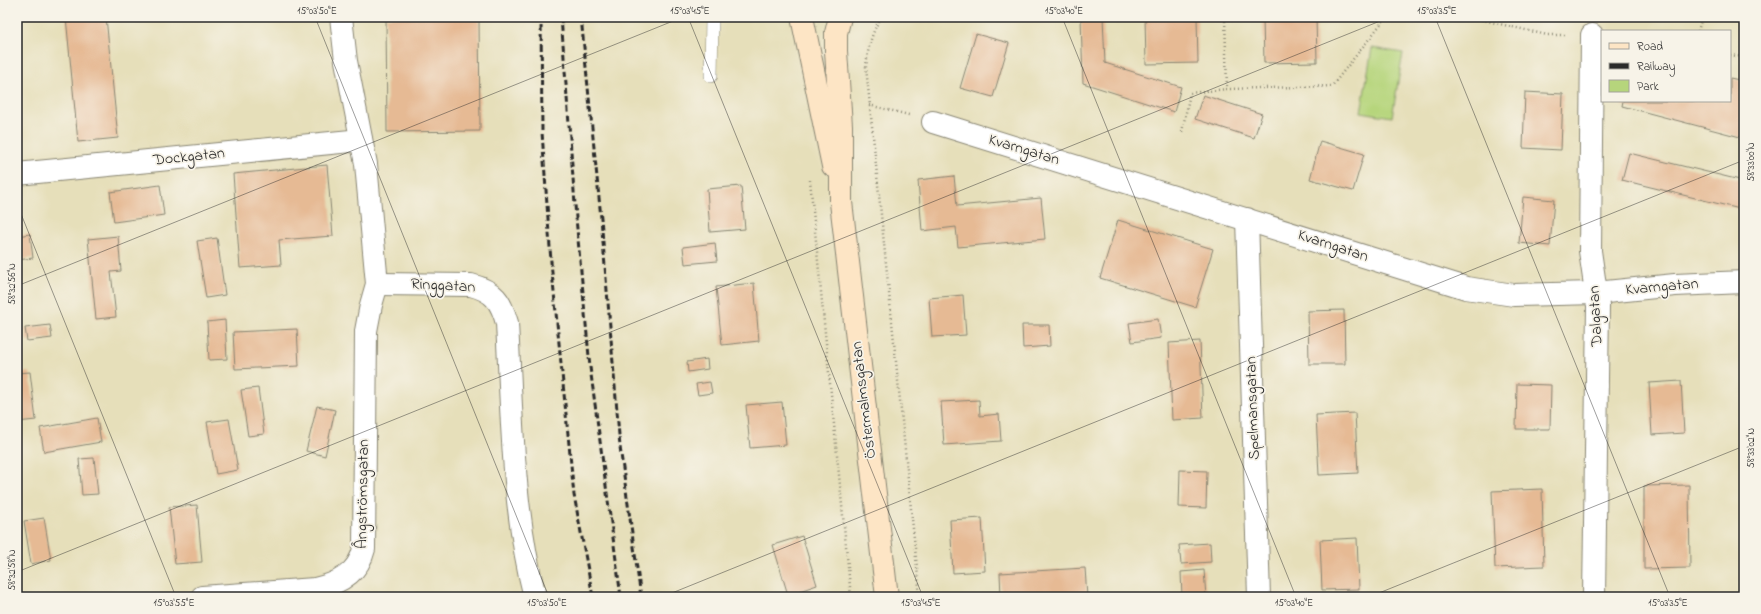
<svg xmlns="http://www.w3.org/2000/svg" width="1761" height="614" font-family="'Indie Flower',sans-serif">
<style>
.green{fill:#b6d57c;stroke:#708054}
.building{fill:#e6ba94}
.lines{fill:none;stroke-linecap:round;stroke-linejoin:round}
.service-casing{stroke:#888572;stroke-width:14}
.minor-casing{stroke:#888572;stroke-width:24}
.secondary-casing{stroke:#888572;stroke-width:24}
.path{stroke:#888572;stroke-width:2.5;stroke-dasharray:1 3;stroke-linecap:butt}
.service{stroke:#fff;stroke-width:13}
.minor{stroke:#fff;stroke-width:22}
.secondary{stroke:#fde5c5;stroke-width:22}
.rail{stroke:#2b2b2b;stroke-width:3;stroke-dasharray:6 3;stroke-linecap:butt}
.ticks{fill:none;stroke:#2b2b2b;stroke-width:1;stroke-opacity:0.45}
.labels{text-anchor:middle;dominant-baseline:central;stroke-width:3.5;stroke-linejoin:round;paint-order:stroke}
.street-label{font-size:16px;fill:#2b2b2b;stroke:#f7f3e8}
.neatline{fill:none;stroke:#2b2b2b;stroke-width:1.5}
.ticks-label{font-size:10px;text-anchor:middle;fill:#2b2b2b}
</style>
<rect width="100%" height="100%" fill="#f7f3e8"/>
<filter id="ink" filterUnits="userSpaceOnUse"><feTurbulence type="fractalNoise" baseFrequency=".025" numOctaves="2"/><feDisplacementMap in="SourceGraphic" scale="8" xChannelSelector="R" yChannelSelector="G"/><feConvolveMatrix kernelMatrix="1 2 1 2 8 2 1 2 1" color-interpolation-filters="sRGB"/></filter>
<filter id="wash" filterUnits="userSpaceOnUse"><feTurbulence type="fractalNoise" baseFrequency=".012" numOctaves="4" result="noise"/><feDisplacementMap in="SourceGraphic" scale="16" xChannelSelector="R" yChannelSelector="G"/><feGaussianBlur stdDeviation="0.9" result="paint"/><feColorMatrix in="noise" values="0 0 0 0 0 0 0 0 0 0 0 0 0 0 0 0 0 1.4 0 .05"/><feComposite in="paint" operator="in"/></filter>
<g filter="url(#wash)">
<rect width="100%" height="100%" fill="#e6dfba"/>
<polygon class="green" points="1372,48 1403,53 1392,117 1361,112"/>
<g id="blocks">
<g class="building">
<polygon points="66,17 106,17 118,138 78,142"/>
<polygon points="386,17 479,17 480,131 387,132"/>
<polygon points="1081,17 1103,17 1105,63 1181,87 1174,112 1083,83"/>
<polygon points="1145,17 1197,17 1198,63 1146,64"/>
<polygon points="1263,17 1316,17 1317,62 1264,63"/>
<polygon points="1515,17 1535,17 1533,23"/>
<polygon points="976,34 1009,43 993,97 960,88"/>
<polygon points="1730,78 1744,81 1744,138 1622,106 1623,101 1730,101"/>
<polygon points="1525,92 1563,94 1561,150 1523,148"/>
<polygon points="1203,95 1262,114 1254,138 1195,119"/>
<polygon points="1320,141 1364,154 1353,191 1310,179"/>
<polygon points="1629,153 1744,181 1744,210 1622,180"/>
<polygon points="327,165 333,236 279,240 281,265 240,268 233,174"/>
<polygon points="954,176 957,206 1041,198 1045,239 958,247 956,227 922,231 918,180"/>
<polygon points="160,185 164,215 114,222 110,192"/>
<polygon points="741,186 745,229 710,232 707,189"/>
<polygon points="1523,197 1554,200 1550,246 1519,243"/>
<polygon points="1118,220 1213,249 1195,307 1100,278"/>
<polygon points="30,234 33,258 17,260 17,236"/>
<polygon points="118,236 121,271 111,272 116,317 96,319 88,239"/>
<polygon points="217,238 225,295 206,298 197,241"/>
<polygon points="715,243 717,261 685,264 683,247"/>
<polygon points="754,283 759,341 722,345 716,287"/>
<polygon points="963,295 966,335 932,337 929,298"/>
<polygon points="1344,310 1345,364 1309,364 1308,311"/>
<polygon points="1158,319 1161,338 1132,342 1129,323"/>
<polygon points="225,320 227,359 209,360 207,322"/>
<polygon points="50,325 52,338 27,341 25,328"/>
<polygon points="1022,325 1049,325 1050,346 1023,348"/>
<polygon points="297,329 299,366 235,369 233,332"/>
<polygon points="1200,341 1203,418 1172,420 1169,343"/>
<polygon points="707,359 708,369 688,372 687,362"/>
<polygon points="30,372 36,420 17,422 17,373"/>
<polygon points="1681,381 1684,433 1652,435 1649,383"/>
<polygon points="710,382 712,393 698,395 696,384"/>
<polygon points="1517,384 1551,385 1550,429 1516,429"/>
<polygon points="258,388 264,434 248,436 241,390"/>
<polygon points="979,400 980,416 999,414 1001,441 944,445 941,402"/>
<polygon points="782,402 786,445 750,448 746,405"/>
<polygon points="317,406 335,410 325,456 306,451"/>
<polygon points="1355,413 1358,473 1319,475 1316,415"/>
<polygon points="97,418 101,442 44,452 40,428"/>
<polygon points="229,419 238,470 216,474 207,422"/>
<polygon points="94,458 98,494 82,495 79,459"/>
<polygon points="1180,470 1207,471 1206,508 1179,507"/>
<polygon points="1689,485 1690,568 1644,569 1644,486"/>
<polygon points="1542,489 1544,566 1495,568 1492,491"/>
<polygon points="197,505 202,562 175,564 169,507"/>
<polygon points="44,518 51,560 31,564 24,521"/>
<polygon points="982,518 985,571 953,573 950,520"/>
<polygon points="802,536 817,585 788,595 773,545"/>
<polygon points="1357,538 1359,589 1322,590 1320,540"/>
<polygon points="1210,543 1211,562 1181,564 1179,545"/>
<polygon points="1085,568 1087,597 1042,597 1042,595 1001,597 1000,573"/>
<polygon points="1204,570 1206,597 1182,597 1181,572"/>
</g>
</g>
</g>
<g filter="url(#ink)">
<use href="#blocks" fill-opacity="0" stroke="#888572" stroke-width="1"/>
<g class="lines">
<g class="service-casing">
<polyline id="service" points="711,76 712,17"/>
</g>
<g class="minor-casing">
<g id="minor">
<polyline points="1592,35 1590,251 1598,306 1594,597"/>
<polyline points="933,122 1466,288 1514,295 1596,293 1675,285 1744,282"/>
<polyline points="17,174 361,140"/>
<polyline points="1247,219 1259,597"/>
<path d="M377 284 471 285C494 291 501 301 507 323 512 414 512 508 535 597"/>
<path d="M202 597 315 589C338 584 358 574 364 549L366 331 371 305 377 284 366 164 346 61 341 17"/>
</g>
</g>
<g class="secondary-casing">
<g id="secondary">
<polyline points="802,17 833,166"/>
<polyline points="840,17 836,33 836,51 841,126 841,202 887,597"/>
</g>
</g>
<g class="path">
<path d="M881 17C871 34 868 48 866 67L920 597"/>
<polyline points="1225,17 1227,89"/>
<polyline points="1470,17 1547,35 1566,35"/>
<polyline points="1698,31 1702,17"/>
<polyline points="1730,55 1744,57"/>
<polyline points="869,105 909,115"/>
<polyline points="1182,132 1190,93 1227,89 1332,86 1384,20 1404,17"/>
<polyline points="810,180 851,597"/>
</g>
<use href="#service" class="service"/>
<use href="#minor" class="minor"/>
<use href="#secondary" class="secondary"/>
<g class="rail">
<polyline points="541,17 542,132 551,262 574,495 593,597"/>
<polyline points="561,17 576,218 590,367 621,597"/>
<polyline points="581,17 601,218 620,447 641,597"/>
</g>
</g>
</g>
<path class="ticks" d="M315 17 549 597M688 17 923 597M1062 17 1296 597M1435 17 1670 597M17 204 176 597M17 286 683 17M17 572 1390 17M662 597 1744 160M1369 597 1744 446"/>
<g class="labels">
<g class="street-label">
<text transform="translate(1024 150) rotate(17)">Kvarngatan</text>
<text transform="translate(189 157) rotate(-6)">Dockgatan</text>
<text transform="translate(1333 246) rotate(18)">Kvarngatan</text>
<text transform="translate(443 286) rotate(3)">Ringgatan</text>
<text transform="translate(1662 287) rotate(-5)">Kvarngatan</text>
<text transform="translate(1596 316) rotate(-93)">Dalgatan</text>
<text transform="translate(864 400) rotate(-97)">Östermalmsgatan</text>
<text transform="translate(1253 408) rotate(-92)">Spelmansgatan</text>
<text transform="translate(363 494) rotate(-89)">Ångströmsgatan</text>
</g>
</g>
<rect width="1761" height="614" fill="none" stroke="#f7f3e8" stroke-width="44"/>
<rect x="1601" y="30" width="130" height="72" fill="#f7f3e8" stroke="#a5a39c"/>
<rect x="1609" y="43" width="20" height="6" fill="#fde5c5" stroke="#a5a39c"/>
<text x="1637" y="50" font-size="12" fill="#2b2b2b">Road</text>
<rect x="1609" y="63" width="20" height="6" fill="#2b2b2b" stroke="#a5a39c"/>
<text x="1637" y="70" font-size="12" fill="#2b2b2b">Railway</text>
<rect x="1609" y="80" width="20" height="12" fill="#b6d57c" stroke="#a5a39c"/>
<text x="1637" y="90" font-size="12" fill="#2b2b2b">Park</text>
<rect x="22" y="22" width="1717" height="570" class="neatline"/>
<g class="ticks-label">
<text x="317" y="14">15°03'50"E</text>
<text x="690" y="14">15°03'45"E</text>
<text x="1064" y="14">15°03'40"E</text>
<text x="1437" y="14">15°03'35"E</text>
<text transform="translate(1750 162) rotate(-90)" y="4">58°33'00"N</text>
<text transform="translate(11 284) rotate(-90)" y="4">58°32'56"N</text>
<text transform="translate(1750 448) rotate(-90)" y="4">58°33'02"N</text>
<text transform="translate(11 570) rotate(-90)" y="4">58°32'58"N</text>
<text x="174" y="606">15°03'55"E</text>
<text x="547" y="606">15°03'50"E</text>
<text x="921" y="606">15°03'45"E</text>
<text x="1294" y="606">15°03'40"E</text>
<text x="1668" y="606">15°03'35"E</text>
</g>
</svg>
